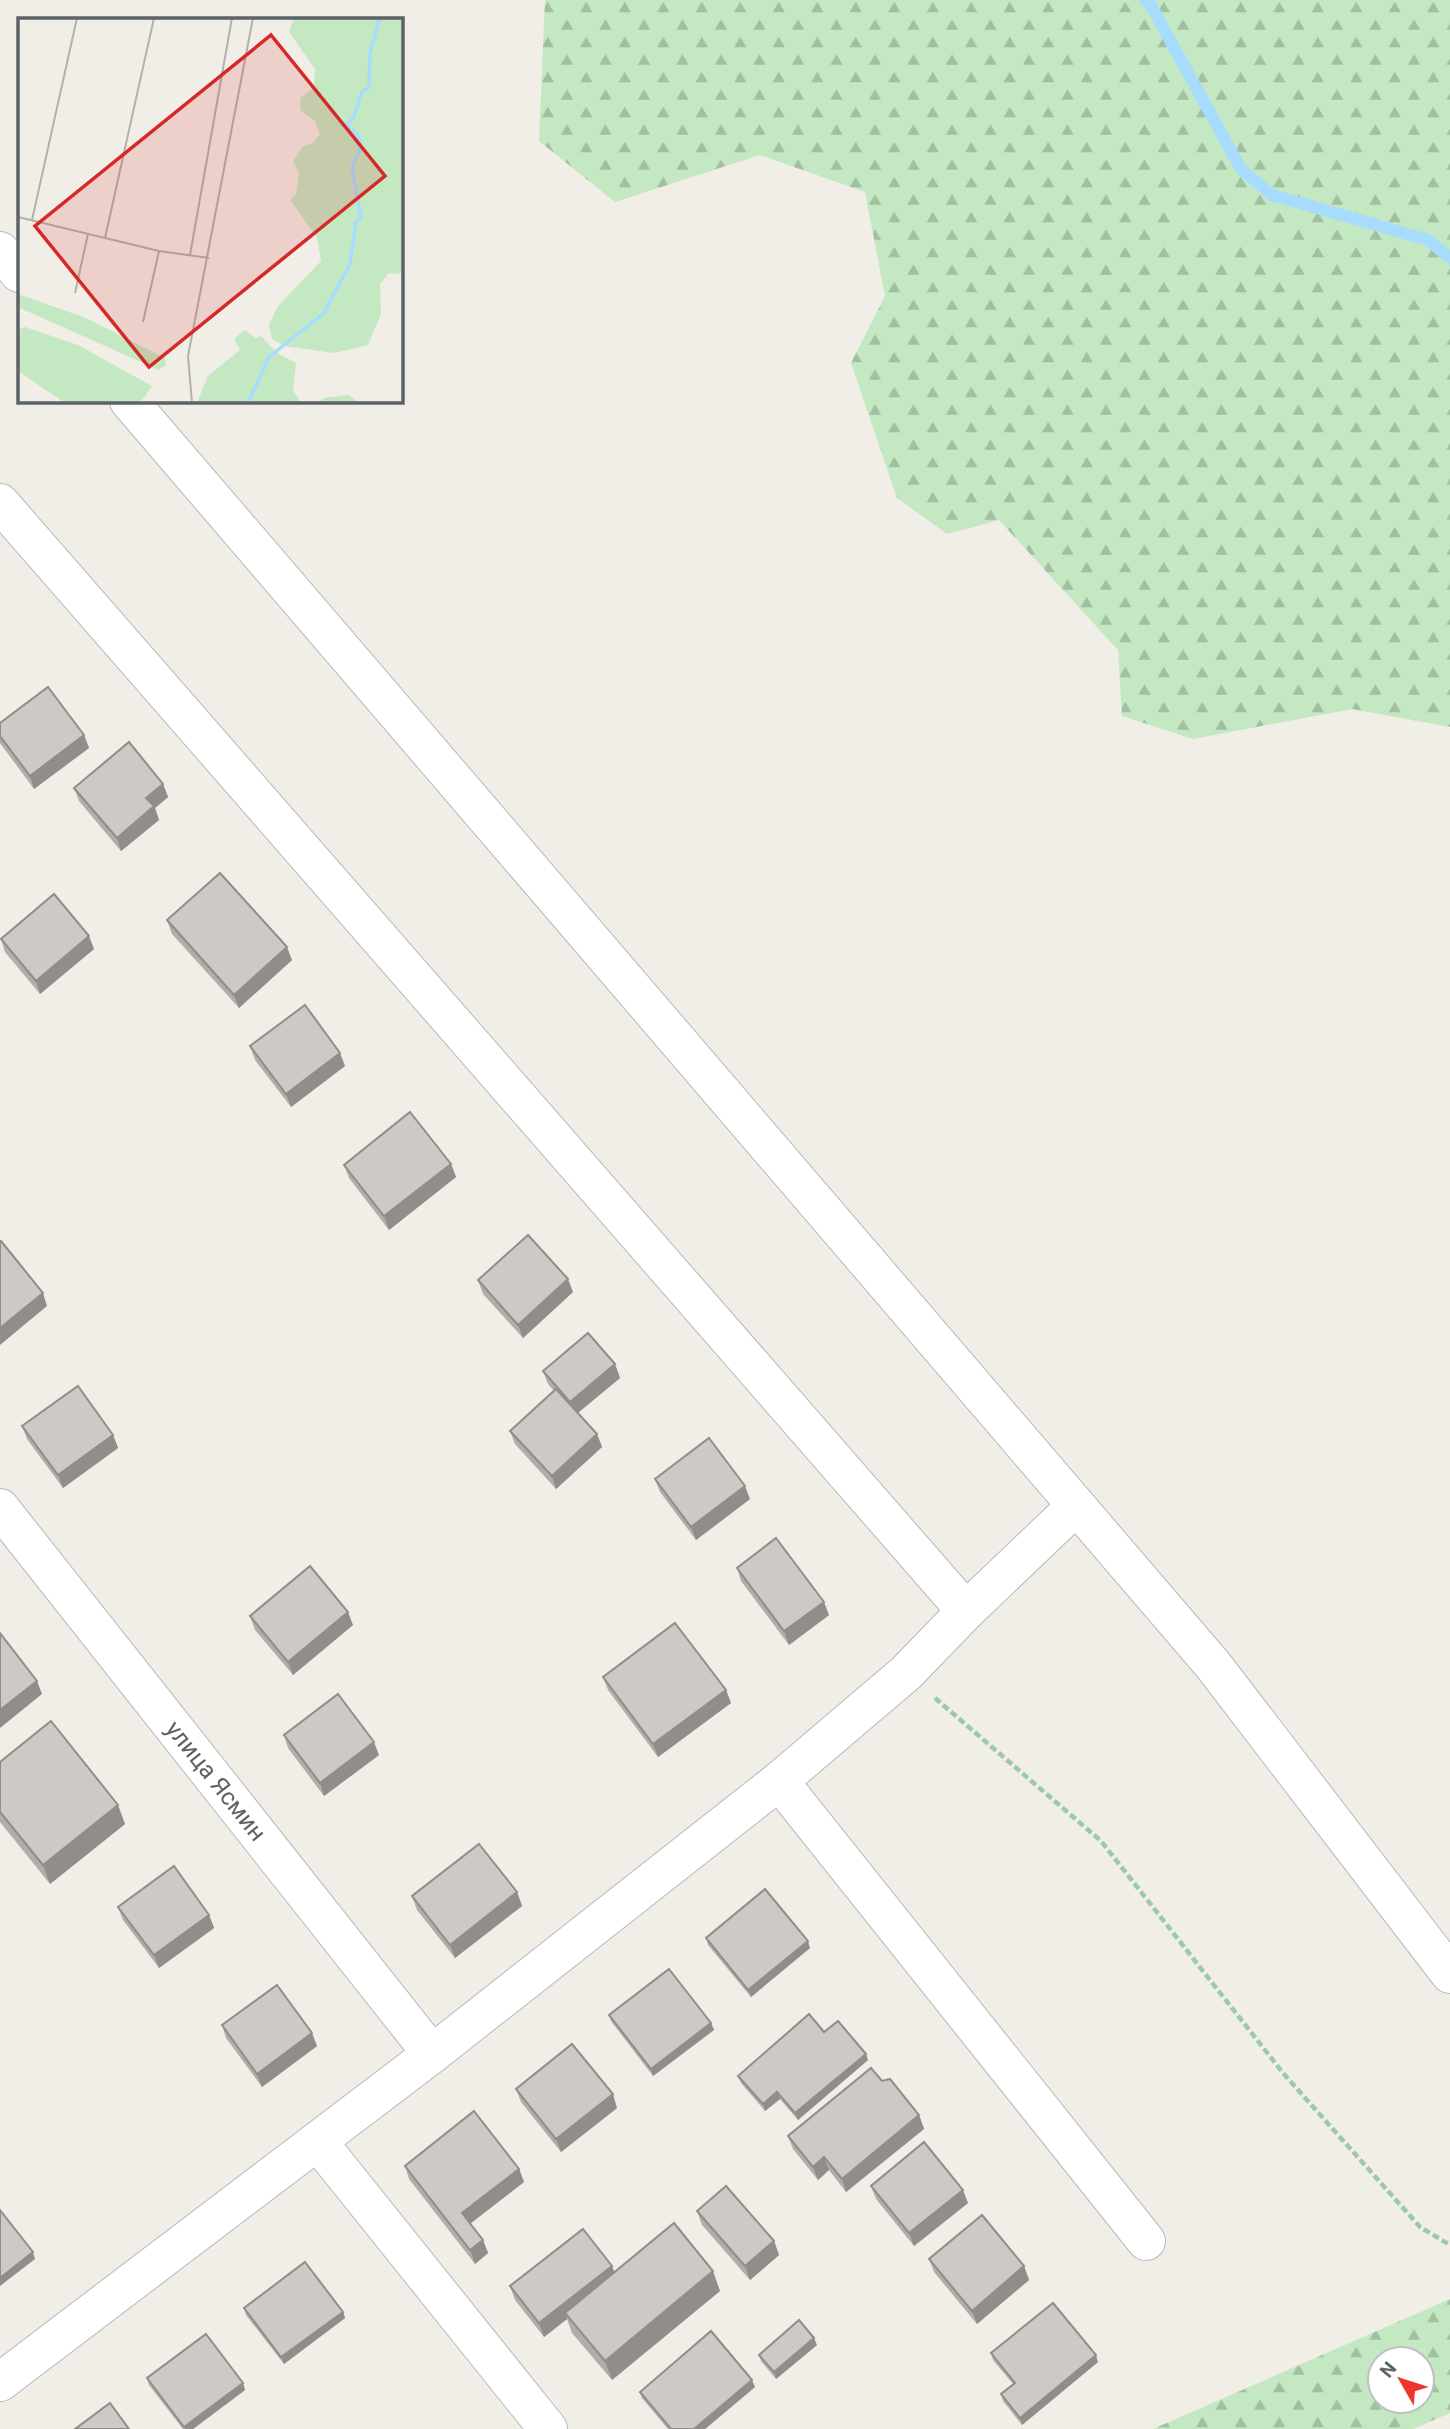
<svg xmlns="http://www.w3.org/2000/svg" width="1450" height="2429" font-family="Roboto,sans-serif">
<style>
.forest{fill:url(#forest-firs);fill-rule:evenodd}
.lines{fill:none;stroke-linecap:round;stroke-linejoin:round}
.stream{stroke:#a7dcff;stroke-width:12}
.minor-casing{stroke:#b6b9bd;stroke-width:40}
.path{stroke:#9acaa6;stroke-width:4.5;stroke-dasharray:7 3.5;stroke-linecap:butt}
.minor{stroke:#fff;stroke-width:38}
.wall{fill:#b0aea9}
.shaded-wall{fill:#908d8a}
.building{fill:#cdcac5;stroke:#908d8a;stroke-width:2}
.labels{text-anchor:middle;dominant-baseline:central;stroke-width:6;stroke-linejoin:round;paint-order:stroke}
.street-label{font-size:24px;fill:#5d6267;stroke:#fff}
.inset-river{fill:none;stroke:#a7dcff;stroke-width:3.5}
.inset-road{fill:none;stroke:#b1b2af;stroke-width:2}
.view{fill:#d62828;fill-opacity:0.15;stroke:#d62828;stroke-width:3.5}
.inset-edge{fill:none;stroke:#5d6267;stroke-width:3.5}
</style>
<defs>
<pattern id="forest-firs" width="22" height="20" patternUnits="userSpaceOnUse" patternTransform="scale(1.75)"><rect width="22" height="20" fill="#c3e8c2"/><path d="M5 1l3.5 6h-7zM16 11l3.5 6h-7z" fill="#a2bfa1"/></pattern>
</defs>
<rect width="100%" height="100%" fill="#f0eee6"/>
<g class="forest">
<polygon points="545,0 1450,0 1450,727 1352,709 1193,739 1122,716 1118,650 999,520 947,534 897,498 851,363 885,296 865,192 760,155 615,202 539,141"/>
<path d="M1450 2299V2413L1413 2429H1153ZM1380 2359H1422V2401H1380Z"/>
</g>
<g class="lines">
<polyline class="stream" points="1145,0 1149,2 1241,169 1272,195 1428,240 1450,258"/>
<g class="minor-casing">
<g id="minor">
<polyline points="0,251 19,273"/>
<polyline points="129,401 1213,1665 1450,1974"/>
<polyline points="0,503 966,1611"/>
<path id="s1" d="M0 1508 432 2054"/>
<polyline points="779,1781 1146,2241"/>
<polyline points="318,2142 548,2429"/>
<polyline points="0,2382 432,2054 779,1781 906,1673 966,1611 1076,1506"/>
</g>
</g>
<polyline class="path" points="935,1698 1101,1841 1283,2073 1420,2227 1450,2245"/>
<use href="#minor" class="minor"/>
</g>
<g class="wall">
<polygon points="0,723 84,735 89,748 34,789 0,743"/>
<polygon points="163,784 168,797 155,808 159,820 121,851 79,801 74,788"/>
<polygon points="167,920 292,960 239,1008 172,934"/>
<polygon points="1,939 94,949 40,994 5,952"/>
<polygon points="250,1046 345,1066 291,1107 255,1060"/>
<polygon points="451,1164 456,1177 389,1230 349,1178 344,1165"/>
<polygon points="478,1280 573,1292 523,1338 483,1294"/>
<polygon points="615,1364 620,1378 578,1413 597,1434 602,1447 556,1489 515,1444 510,1431 554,1391 548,1384 543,1371"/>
<polygon points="22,1426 113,1435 118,1448 63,1488 27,1439"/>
<polygon points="655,1479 750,1499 696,1540 660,1492"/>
<polygon points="737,1568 829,1615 789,1645 741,1581"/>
<polygon points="250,1616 353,1625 293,1675 255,1630"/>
<polygon points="603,1677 726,1690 731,1703 658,1757 608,1690"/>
<polygon points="284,1735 379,1755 324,1796 288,1748"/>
<polygon points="0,1762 125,1824 50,1884 0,1822"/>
<polygon points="517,1892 522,1906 455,1958 417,1910 412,1896"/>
<polygon points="118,1907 209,1915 214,1928 159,1968 123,1920"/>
<polygon points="706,1938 810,1948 751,1997 708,1945"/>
<polygon points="609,2015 711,2023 714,2030 653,2076 611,2021"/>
<polygon points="222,2025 317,2046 262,2087 226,2038"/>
<polygon points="824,2032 868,2060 798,2120 780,2099 765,2111 741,2083 738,2076"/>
<polygon points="882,2081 919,2115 924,2129 846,2192 829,2170 818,2180 793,2149 788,2136"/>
<polygon points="516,2089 617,2108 561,2152 521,2102"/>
<polygon points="405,2166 519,2169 524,2182 470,2224 483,2240 488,2253 475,2264 409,2179"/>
<polygon points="871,2186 968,2203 914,2246 876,2199"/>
<polygon points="697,2211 774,2241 779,2255 750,2280 702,2225"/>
<polygon points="929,2259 1024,2266 1029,2280 977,2324 934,2272"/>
<polygon points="612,2266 614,2272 720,2291 612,2380 572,2333 567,2319 544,2337 515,2300 510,2286"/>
<polygon points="244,2308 343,2312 345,2318 284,2364 246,2315"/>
<polygon points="817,2345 776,2379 761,2361 759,2355"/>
<polygon points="991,2353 1098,2362 1022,2425 1003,2401 1001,2394 1013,2384 993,2360"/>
<polygon points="147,2378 243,2383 245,2390 193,2429 183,2429 149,2385"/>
<polygon points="755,2387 705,2429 668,2429 642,2398 640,2392"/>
</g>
<g class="shaded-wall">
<polygon points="84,735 89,748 34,789 30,776"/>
<polygon points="163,784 168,797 155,808 159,820 121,851 117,838 146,798"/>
<polygon points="89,936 94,949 40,994 36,981"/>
<polygon points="287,947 292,960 239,1008 234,995"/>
<polygon points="340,1053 345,1066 291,1107 286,1094"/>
<polygon points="451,1164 456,1177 389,1230 384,1216"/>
<polygon points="568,1279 573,1292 523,1338 518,1325"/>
<polygon points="43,1293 47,1306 0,1345 0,1328"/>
<polygon points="615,1364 620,1378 575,1415 570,1402"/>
<polygon points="597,1434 602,1447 556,1489 552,1476"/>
<polygon points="113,1435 118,1448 63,1488 58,1475"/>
<polygon points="745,1486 750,1499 696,1540 691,1527"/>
<polygon points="824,1602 829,1615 789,1645 784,1631"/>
<polygon points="348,1612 353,1625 293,1675 288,1662"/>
<polygon points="37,1681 42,1694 0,1728 0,1710"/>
<polygon points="726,1690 731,1703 658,1757 653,1744"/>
<polygon points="374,1742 379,1755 324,1796 320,1783"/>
<polygon points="118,1805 125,1824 50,1884 43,1865"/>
<polygon points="517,1892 522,1906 455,1958 450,1945"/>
<polygon points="209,1915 214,1928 159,1968 154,1955"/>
<polygon points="808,1941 810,1948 751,1997 748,1990"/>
<polygon points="711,2023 714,2030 653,2076 651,2069"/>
<polygon points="312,2033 317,2046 262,2087 257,2074"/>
<polygon points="866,2054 868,2060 798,2120 795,2113"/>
<polygon points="777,2092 780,2099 765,2111 763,2104"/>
<polygon points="613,2094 617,2108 561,2152 556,2139"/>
<polygon points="919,2115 924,2129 846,2192 842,2179"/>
<polygon points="824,2157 829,2170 818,2180 813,2167"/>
<polygon points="519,2169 524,2182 467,2226 462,2213"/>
<polygon points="963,2190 968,2203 914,2246 909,2233"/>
<polygon points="483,2240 488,2253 475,2264 470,2250"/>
<polygon points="774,2241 779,2255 750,2280 745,2266"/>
<polygon points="33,2252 35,2259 0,2286 0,2278"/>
<polygon points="612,2266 617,2279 565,2313 567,2319 544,2337 539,2323"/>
<polygon points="1024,2266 1029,2280 977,2324 972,2311"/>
<polygon points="713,2271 720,2291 612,2380 605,2361"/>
<polygon points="343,2312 345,2318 284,2364 281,2357"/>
<polygon points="814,2338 817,2345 776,2379 774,2372"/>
<polygon points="1096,2355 1098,2362 1022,2425 1020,2418"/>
<polygon points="752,2380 755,2387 705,2429 694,2429"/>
<polygon points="243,2383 245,2390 193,2429 185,2429 184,2427"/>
</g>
<g class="building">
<polygon points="48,687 84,735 30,776 0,736 0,723"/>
<polygon points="129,742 163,784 146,798 154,806 117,838 74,788"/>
<polygon points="220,873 287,947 234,995 167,920"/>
<polygon points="54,894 89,936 36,981 1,939"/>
<polygon points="305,1005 340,1053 286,1094 250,1046"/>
<polygon points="410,1112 451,1164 384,1216 344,1165"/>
<polygon points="528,1235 568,1279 518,1325 478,1280"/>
<polygon points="1,1241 43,1293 0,1328 0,1242"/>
<polygon points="588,1333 615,1364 570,1402 543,1371"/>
<polygon points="78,1386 113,1435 58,1475 22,1426"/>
<polygon points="556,1389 597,1434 552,1476 510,1431"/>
<polygon points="709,1438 745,1486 691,1527 655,1479"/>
<polygon points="776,1538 824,1602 784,1631 737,1568"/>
<polygon points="310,1566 348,1612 288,1662 250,1616"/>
<polygon points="675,1623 726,1690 653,1744 603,1677"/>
<polygon points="0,1633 37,1681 0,1710"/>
<polygon points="338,1694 374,1742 320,1783 284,1735"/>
<polygon points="51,1721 118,1805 43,1865 0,1812 0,1762"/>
<polygon points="479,1844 517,1892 450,1945 412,1896"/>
<polygon points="174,1866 209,1915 154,1955 118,1907"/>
<polygon points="765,1889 808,1941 748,1990 706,1938"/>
<polygon points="669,1969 711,2023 651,2069 609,2015"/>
<polygon points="277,1985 312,2033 257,2074 222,2025"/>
<polygon points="809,2014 824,2032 838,2021 866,2054 795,2113 777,2092 763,2104 738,2076"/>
<polygon points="572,2044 613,2094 556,2139 516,2089"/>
<polygon points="871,2068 882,2081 890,2079 919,2115 842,2179 824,2157 813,2167 788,2136"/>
<polygon points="474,2111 519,2169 462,2213 483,2240 470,2250 405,2166"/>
<polygon points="924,2142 963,2190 909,2233 871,2186"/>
<polygon points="726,2186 774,2241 745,2266 697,2211"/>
<polygon points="0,2210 33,2252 0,2278"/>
<polygon points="982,2215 1024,2266 972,2311 929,2259"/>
<polygon points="674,2223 713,2271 605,2361 565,2313"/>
<polygon points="583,2229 612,2266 539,2323 510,2286"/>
<polygon points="305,2262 343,2312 281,2357 244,2308"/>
<polygon points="1053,2303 1096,2355 1020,2418 1001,2394 1015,2383 991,2353"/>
<polygon points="799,2320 814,2338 774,2372 759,2355"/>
<polygon points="711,2331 752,2380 694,2429 671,2429 640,2392"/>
<polygon points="206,2334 243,2383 184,2427 147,2378"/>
<polygon points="110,2403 129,2429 75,2429"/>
</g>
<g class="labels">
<g class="street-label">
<text stroke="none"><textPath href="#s1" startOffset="348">улица Ясмин</textPath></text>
</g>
</g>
<g transform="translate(18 18)">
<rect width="385" height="385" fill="#f0eee6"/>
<path d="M276 0H385V248L382 256 371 255 362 266 363 296 350 327 316 335 266 328 254 321 251 307 260 288 303 243 299 220 272 182 278 176 281 155 275 143 285 128 294 126 302 116 297 103 282 92V80L296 70 297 51 271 14ZM0 276 68 300 147 340 148 347 141 352 0 289ZM7 309 60 327 134 368 122 385H47L0 353V312ZM227 312 238 320 243 318 259 335 278 345 275 372 283 385H179L190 358 222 332 216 321ZM331 377 341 385H300L306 380Z" fill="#c3e8c2"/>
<path class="inset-river" d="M230 385 251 339 305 296 332 246 338 204 343 199 334 151 343 128 340 117 328 106 335 101 344 74 351 69 352 34 362 0"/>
<path class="inset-road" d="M0 199 141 233 191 240M14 202 59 0M87 220 136 0M172 237 214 0M57 275 70 216M125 304 141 233M174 385 170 338 235 0"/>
<path class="view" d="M253 17 367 158 131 349 17 208Z"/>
<rect width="385" height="385" class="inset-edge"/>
</g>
<g transform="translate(1401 2380) rotate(309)"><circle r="33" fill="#ffffff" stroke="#bec0c2" stroke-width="2"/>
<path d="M0-5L12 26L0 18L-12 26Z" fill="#ef342d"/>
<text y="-10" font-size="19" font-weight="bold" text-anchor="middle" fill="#5d6267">N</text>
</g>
</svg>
